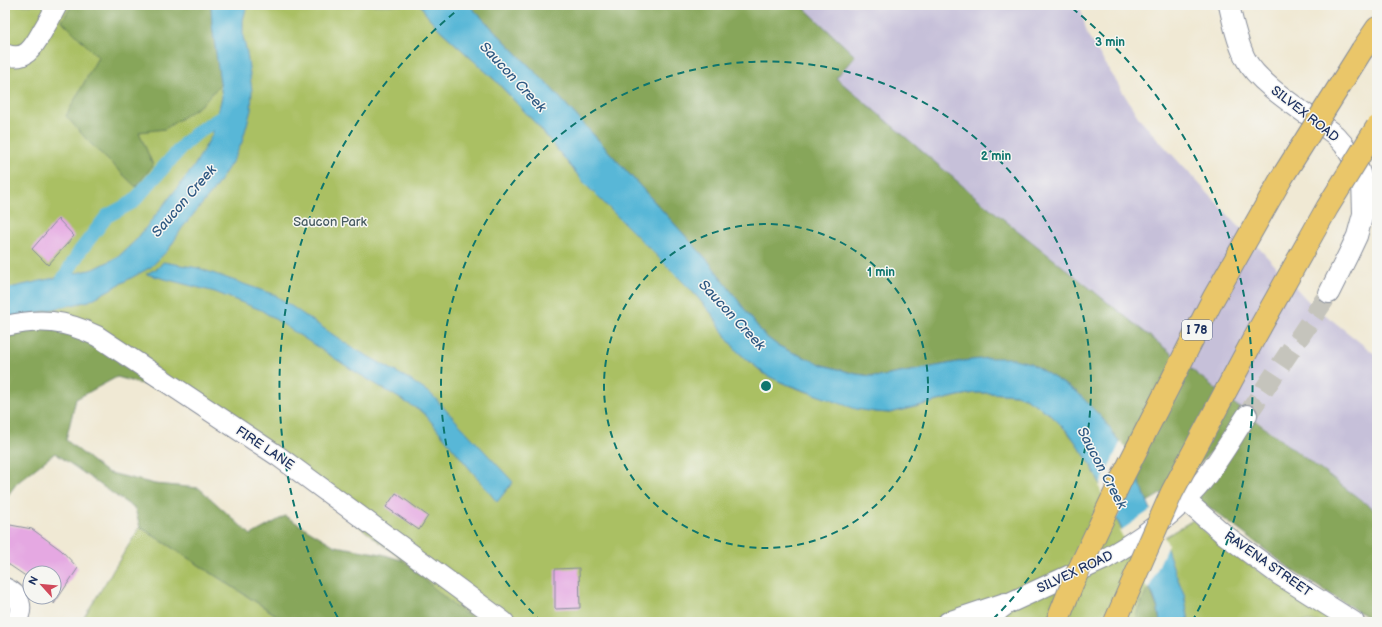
<svg xmlns="http://www.w3.org/2000/svg" width="1382" height="627" font-family="'Balsamiq Sans',sans-serif">
<style>
.industrial{fill:#c6c0d9}
.green{fill:#aac064;stroke:#627861}
.forest{fill:#87a65a;stroke:#516a5c}
.water{fill:#58b7d7;stroke:#3a739a}
.pier{fill:#f0e9d4}
.lines{fill:none;stroke-linecap:round;stroke-linejoin:round}
.canal{stroke:#58b7d7;stroke-width:14}
.building{fill:#e5a8e2}
.minor-tunnel{stroke:#c5c4bc;stroke-width:20;stroke-dasharray:20 10;stroke-linecap:butt}
.minor-casing{stroke:#868c99;stroke-width:22}
.highway-casing{stroke:#868c99;stroke-width:24}
.minor{stroke:#fff;stroke-width:20}
.highway{stroke:#eac669;stroke-width:22}
.highway-bridge-casing{stroke:#868c99;stroke-width:24;stroke-linecap:butt}
.highway-bridge{stroke:#eac669;stroke-width:22}
.ring{fill:none;stroke:#0f766e;stroke-width:2;stroke-dasharray:7 5}
.labels{text-anchor:middle;dominant-baseline:central;stroke-width:3;stroke-linejoin:round;paint-order:stroke}
.shield{fill:#f6f6f2;stroke:#5d6b8a;stroke-width:1}
.shield-label{font-size:12px;font-weight:bold;fill:#1b2f5e}
.street-label{font-size:13px;fill:#1b2f5e;stroke:#f6f6f2}
.park-label{font-size:13px;fill:#465a60;stroke:#f6f6f2}
.water-label{font-size:14px;font-style:italic;fill:#2d5882;stroke:#f6f6f2}
.centre{fill:#0f766e;stroke:#f6f6f2;stroke-width:2}
.ring-label{font-size:12px;text-anchor:middle;font-weight:bold;fill:#0f766e;stroke:#f6f6f2;stroke-width:3;stroke-linejoin:round;paint-order:stroke}
</style>
<rect width="100%" height="100%" fill="#f6f6f2"/>
<filter id="ink" filterUnits="userSpaceOnUse"><feTurbulence type="fractalNoise" baseFrequency=".025" numOctaves="2"/><feDisplacementMap in="SourceGraphic" scale="8" xChannelSelector="R" yChannelSelector="G"/><feConvolveMatrix kernelMatrix="1 2 1 2 8 2 1 2 1" color-interpolation-filters="sRGB"/></filter>
<filter id="wash" filterUnits="userSpaceOnUse"><feTurbulence type="fractalNoise" baseFrequency=".012" numOctaves="4" result="noise"/><feDisplacementMap in="SourceGraphic" scale="16" xChannelSelector="R" yChannelSelector="G"/><feGaussianBlur stdDeviation="0.9" result="paint"/><feColorMatrix in="noise" values="0 0 0 0 0 0 0 0 0 0 0 0 0 0 0 0 0 1.4 0 .05"/><feComposite in="paint" operator="in"/></filter>
<g filter="url(#wash)">
<rect width="100%" height="100%" fill="#f0e9d4"/>
<polygon class="industrial" points="801,5 1080,5 1087,34 1140,120 1308,301 1377,356 1377,512 1241,409 977,198 836,78 855,56"/>
<g class="green">
<polygon points="5,5 421,5 426,14 439,29 496,81 540,128 585,184 692,291 712,314 728,340 738,352 751,363 766,375 783,383 801,390 875,412 890,413 958,396 975,393 990,393 1016,395 1027,399 1039,406 1060,423 1078,445 1090,463 1134,556 1193,520 1219,545 1337,622 1189,622 1184,594 1154,597 1160,622 357,622 404,561 139,355 5,320"/>
<polygon points="140,527 287,622 81,622"/>
</g>
<g class="forest">
<polygon points="72,5 211,5 212,24 221,84 201,105 165,129 139,132 153,165 136,187 88,141 66,116 98,57 62,21"/>
<polygon points="469,5 801,5 855,56 836,78 977,198 1241,409 1215,448 1183,481 1147,502 1141,488 1077,392 1030,363 963,361 879,377 856,374 823,365 789,351 777,345 765,336 722,281 709,262 550,87"/>
<polygon points="43,327 77,335 110,354 163,390 117,377 76,399 66,440 106,472 155,484 199,488 251,535 285,516 335,546 382,554 404,561 454,606 478,622 287,622 140,527 135,509 55,453 17,483 5,499 5,333"/>
<polygon points="1253,419 1377,512 1377,622 1375,622 1296,573 1198,499"/>
<polygon points="1149,587 1158,609 1160,622 1137,622 1137,612"/>
</g>
<g class="water">
<polygon points="211,5 247,5 243,20 243,37 247,53 252,91 251,110 242,142 234,159 213,191 182,228 169,249 151,267 89,301 5,320 5,289 94,269 118,257 136,240 193,168 212,135 222,97 212,24"/>
<polygon points="421,5 469,5 550,87 709,262 758,327 765,336 777,345 789,351 823,365 856,374 879,377 963,361 989,358 1010,358 1030,363 1077,392 1103,419 1127,453 1165,543 1173,567 1184,594 1189,622 1160,622 1158,609 1154,597 1090,463 1069,433 1050,414 1027,399 1017,395 990,393 975,393 958,396 890,413 875,412 856,409 783,383 766,375 738,352 728,340 712,314 692,291 585,184 540,128 496,81 439,29 426,14"/>
<polygon points="163,262 198,268 275,295 351,347 407,378 432,395 513,482 497,502 424,413 354,371 261,310 215,292 146,274 158,268"/>
</g>
<g class="pier">
<polygon points="1121,441 1129,452 1138,474 1115,521 1099,487"/>
<polygon points="1152,509 1168,545 1148,590 1120,531"/>
</g>
<g class="lines">
<polyline class="canal" points="56,291 80,251 107,216 133,202 187,141 202,129 224,116 228,108"/>
</g>
<g id="blocks">
<g class="building">
<polygon points="58,219 74,236 48,265 32,249"/>
<polygon points="396,493 428,516 419,530 386,507"/>
<polygon points="5,524 32,529 61,550 78,568 54,604 54,573 30,573 30,579 5,562"/>
<polygon points="579,568 580,608 555,609 555,569"/>
</g>
</g>
</g>
<g filter="url(#ink)">
<use href="#blocks" fill-opacity="0" stroke="#868c99" stroke-width="1"/>
<g class="lines">
<polyline class="minor-tunnel" points="1247,415 1329,293"/>
<g class="minor-casing">
<g id="minor">
<path d="M1229 5C1233 23 1237 41 1245 58 1259 86 1310 115 1335 135L1344 145 1358 167 1362 179 1363 214 1357 236 1349 253 1329 293"/>
<path d="M5 54C26 63 34 46 43 30 48 22 53 13 57 5"/>
<path d="M5 326C41 318 64 320 97 336L278 456 504 622"/>
<polyline points="1185,500 1225,535 1278,574 1354,622"/>
<path d="M5 588C20 594 25 609 15 622"/>
<polyline points="948,622 1005,603"/>
<path d="M989 622 999 610 1007 604 1105 559C1138 540 1171 517 1197 488 1216 466 1231 439 1247 415"/>
</g>
</g>
<g class="highway-casing">
<polyline id="highway" points="1362,50 1377,28"/>
</g>
<use href="#minor" class="minor"/>
<use href="#highway" class="highway"/>
<g class="highway-bridge-casing">
<g id="highway-bridge">
<polyline points="1057,622 1073,582 1122,478 1213,299 1281,179 1362,50"/>
<polyline points="1115,622 1172,492 1253,340 1327,208 1377,127"/>
</g>
</g>
<use href="#highway-bridge" class="highway-bridge"/>
</g>
</g>
<g class="ring">
<circle cx="766" cy="386" r="162"/>
<path d="M542 622A325 325 0 1 1 990 622"/>
<path d="M338 618A487 487 0 0 1 460 8M1072 8A487 487 0 0 1 1194 618"/>
</g>
<g class="labels">
<rect class="shield" x="1182" y="320" width="30" height="20" rx="3"/>
<g class="shield-label">
<text x="1197" y="330">I 78</text>
</g>
<g class="street-label">
<text transform="translate(1305 114) rotate(38)">SILVEX ROAD</text>
<text transform="translate(265 448) rotate(34)">FIRE LANE</text>
<text transform="translate(1268 564) rotate(35)">RAVENA STREET</text>
<text transform="translate(1075 572) rotate(-25)">SILVEX ROAD</text>
</g>
<g class="park-label">
<text x="330" y="222">Saucon Park</text>
</g>
<g class="water-label">
<text transform="translate(513 77) rotate(47)">Saucon Creek</text>
<text transform="translate(184 201) rotate(-49)">Saucon Creek</text>
<text transform="translate(732 315) rotate(47)">Saucon Creek</text>
<text transform="translate(1102 468) rotate(62)">Saucon Creek</text>
</g>
</g>
<circle cx="766" cy="386" r="6" class="centre"/>
<g class="ring-label">
<text x="1110" y="46">3 min</text>
<text x="996" y="160">2 min</text>
<text x="881" y="276">1 min</text>
</g>
<rect width="1382" height="627" fill="none" stroke="#f6f6f2" stroke-width="20"/>
<g transform="translate(42 585) rotate(297)"><circle r="19" fill="#f6f6f2" stroke="#9ea6b7"/>
<path d="M0-3L7 15L0 10L-7 15Z" fill="#d1495b"/>
<text y="-6" font-size="11" font-weight="bold" text-anchor="middle" fill="#1b2f5e">N</text>
</g>
</svg>
